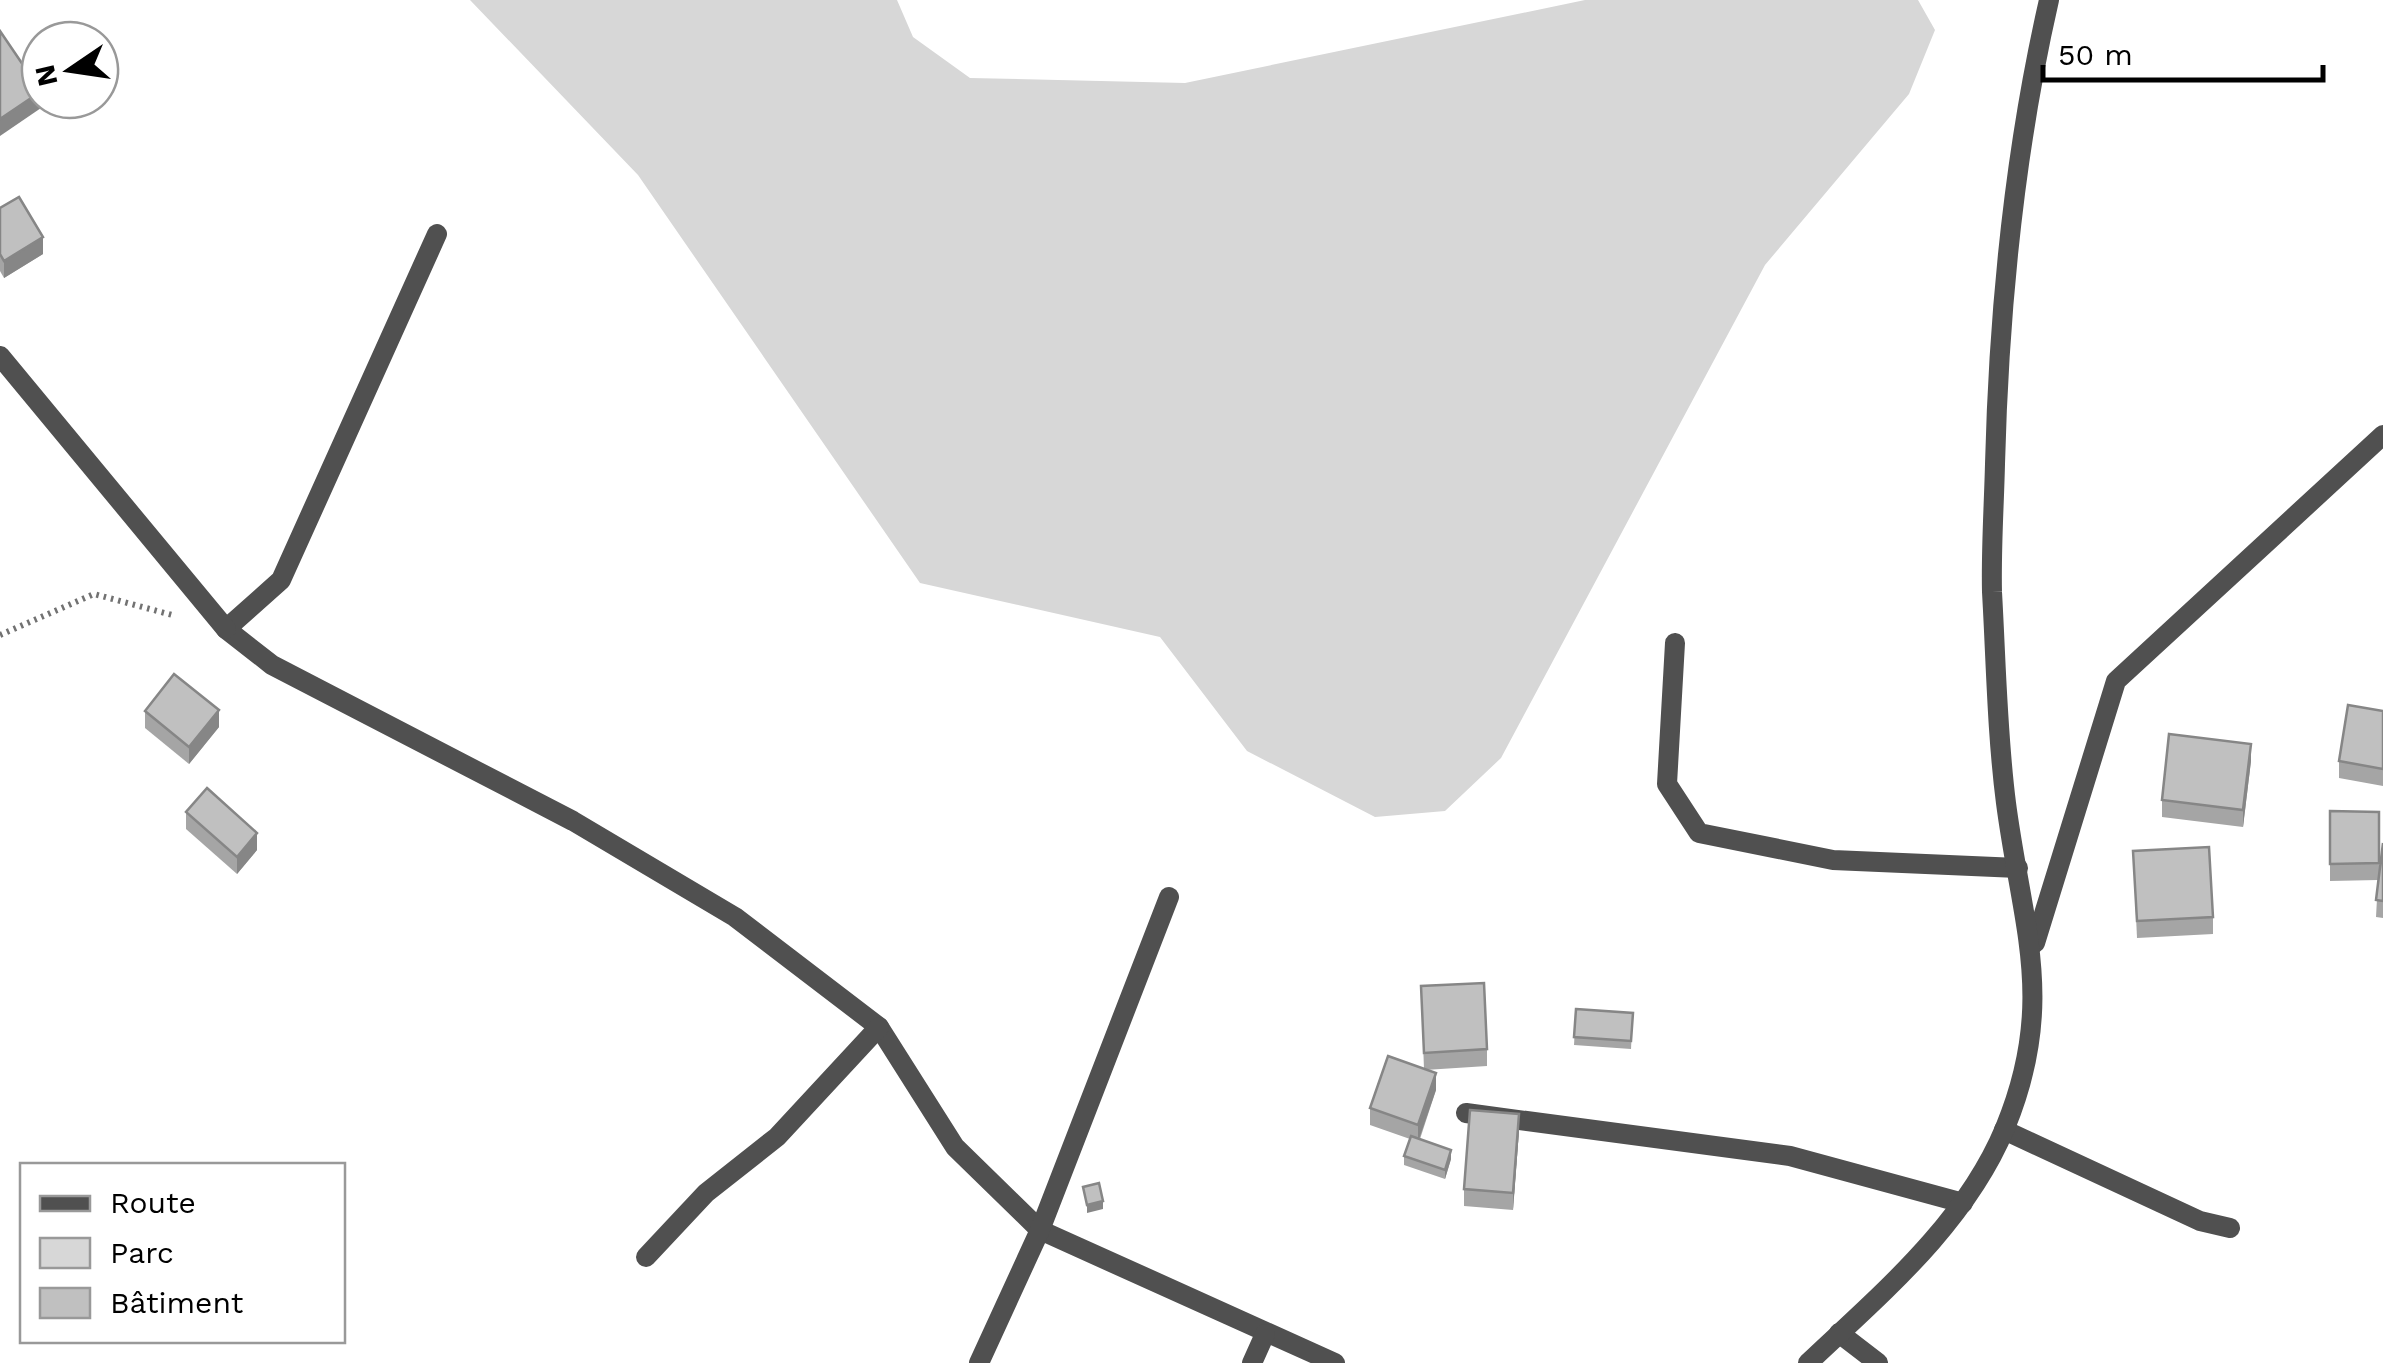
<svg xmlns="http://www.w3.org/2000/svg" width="2383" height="1363" font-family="'Work Sans',sans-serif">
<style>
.green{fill:#d7d7d7}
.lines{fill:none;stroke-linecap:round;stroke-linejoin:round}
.path{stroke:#727272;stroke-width:6;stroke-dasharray:2.5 5;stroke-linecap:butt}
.minor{stroke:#505050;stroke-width:20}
.wall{fill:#a5a5a5}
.shaded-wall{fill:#868686}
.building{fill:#c0c0c0;stroke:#868686;stroke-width:2.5}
</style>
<rect width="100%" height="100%" fill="#fff"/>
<polygon class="green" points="470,0 897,0 913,37 970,78 1185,83 1585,0 1918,0 1935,30 1909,94 1765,265 1501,758 1445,811 1375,817 1247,751 1160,637 920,583 638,175"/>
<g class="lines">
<polyline class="path" points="0,635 94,594 176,616"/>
<g class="minor">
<polyline points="437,234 281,580 226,629 272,665 573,821 735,917 879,1027 955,1147 1040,1230 1335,1363"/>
<polyline points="0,356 226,629"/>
<polyline points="1675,643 1667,784 1699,833 1833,860 2018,868"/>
<polyline points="2035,943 2116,681 2383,435"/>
<polyline points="1466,1113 1790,1156 1963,1203"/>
<polyline points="2004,1130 2200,1221 2230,1228"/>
<polyline points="646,1257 706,1193 777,1137 879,1027"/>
<polyline points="1839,1333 1878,1363"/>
<polyline points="979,1363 1040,1230 1169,897"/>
<polyline points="1252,1363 1265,1334"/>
<path d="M1808 1363C1882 1293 1965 1224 2005 1128 2057 1002 2022 926 2006 803 1997 733 1996 661 1992 592 1991 549 1994 506 1995 464 1999 307 2014 153 2049 0"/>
</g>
</g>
<g class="wall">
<polygon points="0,208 43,254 4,278 0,271"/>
<polygon points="145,711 219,727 189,764 145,728"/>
<polygon points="2383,711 2383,786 2339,778 2339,761"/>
<polygon points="2251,761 2243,827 2162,817 2162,800"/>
<polygon points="2330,811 2379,812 2379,875 2383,843 2383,918 2376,917 2378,880 2330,881"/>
<polygon points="186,812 257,850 237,874 186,829"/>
<polygon points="2133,851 2213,917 2213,934 2137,938"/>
<polygon points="1421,986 1487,1049 1487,1066 1425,1070 1436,1090 1420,1139 1451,1159 1445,1179 1404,1165 1404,1156 1410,1139 1370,1125 1370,1108 1424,1069"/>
<polygon points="1576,1009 1633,1013 1631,1049 1574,1045"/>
<polygon points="1519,1131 1513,1210 1464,1206 1464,1189"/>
</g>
<g class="shaded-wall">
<polygon points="40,92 41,108 0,136 0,119"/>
<polygon points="43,237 43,254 4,278 4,261"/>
<polygon points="219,710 219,727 189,764 189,747"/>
<polygon points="2251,744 2251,761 2243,827 2243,810"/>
<polygon points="257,833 257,850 237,874 237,857"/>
<polygon points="1436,1073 1436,1090 1418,1142 1418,1125"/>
<polygon points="1519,1114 1519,1131 1513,1210 1513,1193"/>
<polygon points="1451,1150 1451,1159 1445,1179 1445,1170"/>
<polygon points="1103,1201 1103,1209 1087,1213 1087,1205"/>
</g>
<g class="building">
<polygon points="0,31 40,90 40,92 0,119"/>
<polygon points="19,197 43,237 4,261 0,254 0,208"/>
<polygon points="174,674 219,710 189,747 145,711"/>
<polygon points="2348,705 2383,711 2383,769 2339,761"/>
<polygon points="2169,734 2251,744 2243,810 2162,800"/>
<polygon points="207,788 257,833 237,857 186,812"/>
<polygon points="2330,811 2379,812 2379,863 2330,864"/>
<polygon points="2383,843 2383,901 2376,900"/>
<polygon points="2209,847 2213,917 2137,921 2133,851"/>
<polygon points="1484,983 1487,1049 1424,1053 1421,986"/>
<polygon points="1576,1009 1633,1013 1631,1041 1574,1037"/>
<polygon points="1388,1056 1436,1073 1418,1125 1370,1108"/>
<polygon points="1470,1110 1519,1114 1513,1193 1464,1189"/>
<polygon points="1411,1136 1451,1150 1445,1170 1404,1156"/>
<polygon points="1099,1183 1103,1201 1087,1205 1083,1187"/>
</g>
<rect x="20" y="1163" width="325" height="180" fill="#ffffff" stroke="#999999" stroke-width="2.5"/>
<rect x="40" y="1196" width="50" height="15" fill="#505050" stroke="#999999" stroke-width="2.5"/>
<text x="110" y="1213" font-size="30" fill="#000000">Route</text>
<rect x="40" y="1238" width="50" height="30" fill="#d7d7d7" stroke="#999999" stroke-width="2.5"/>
<text x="110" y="1263" font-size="30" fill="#000000">Parc</text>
<rect x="40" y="1288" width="50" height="30" fill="#c0c0c0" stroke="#999999" stroke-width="2.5"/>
<text x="110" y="1313" font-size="30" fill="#000000">Bâtiment</text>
<g transform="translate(70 70) rotate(257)"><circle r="48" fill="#ffffff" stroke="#999999" stroke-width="2.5"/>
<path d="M0-8L18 38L0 25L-18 38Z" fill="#000000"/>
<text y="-15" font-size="28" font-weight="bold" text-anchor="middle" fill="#000000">N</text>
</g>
<path d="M2043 65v15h280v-15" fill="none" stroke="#000000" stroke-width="5"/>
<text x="2058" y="65" font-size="30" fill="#000000" stroke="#ffffff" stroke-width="8" paint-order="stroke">50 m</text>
</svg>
